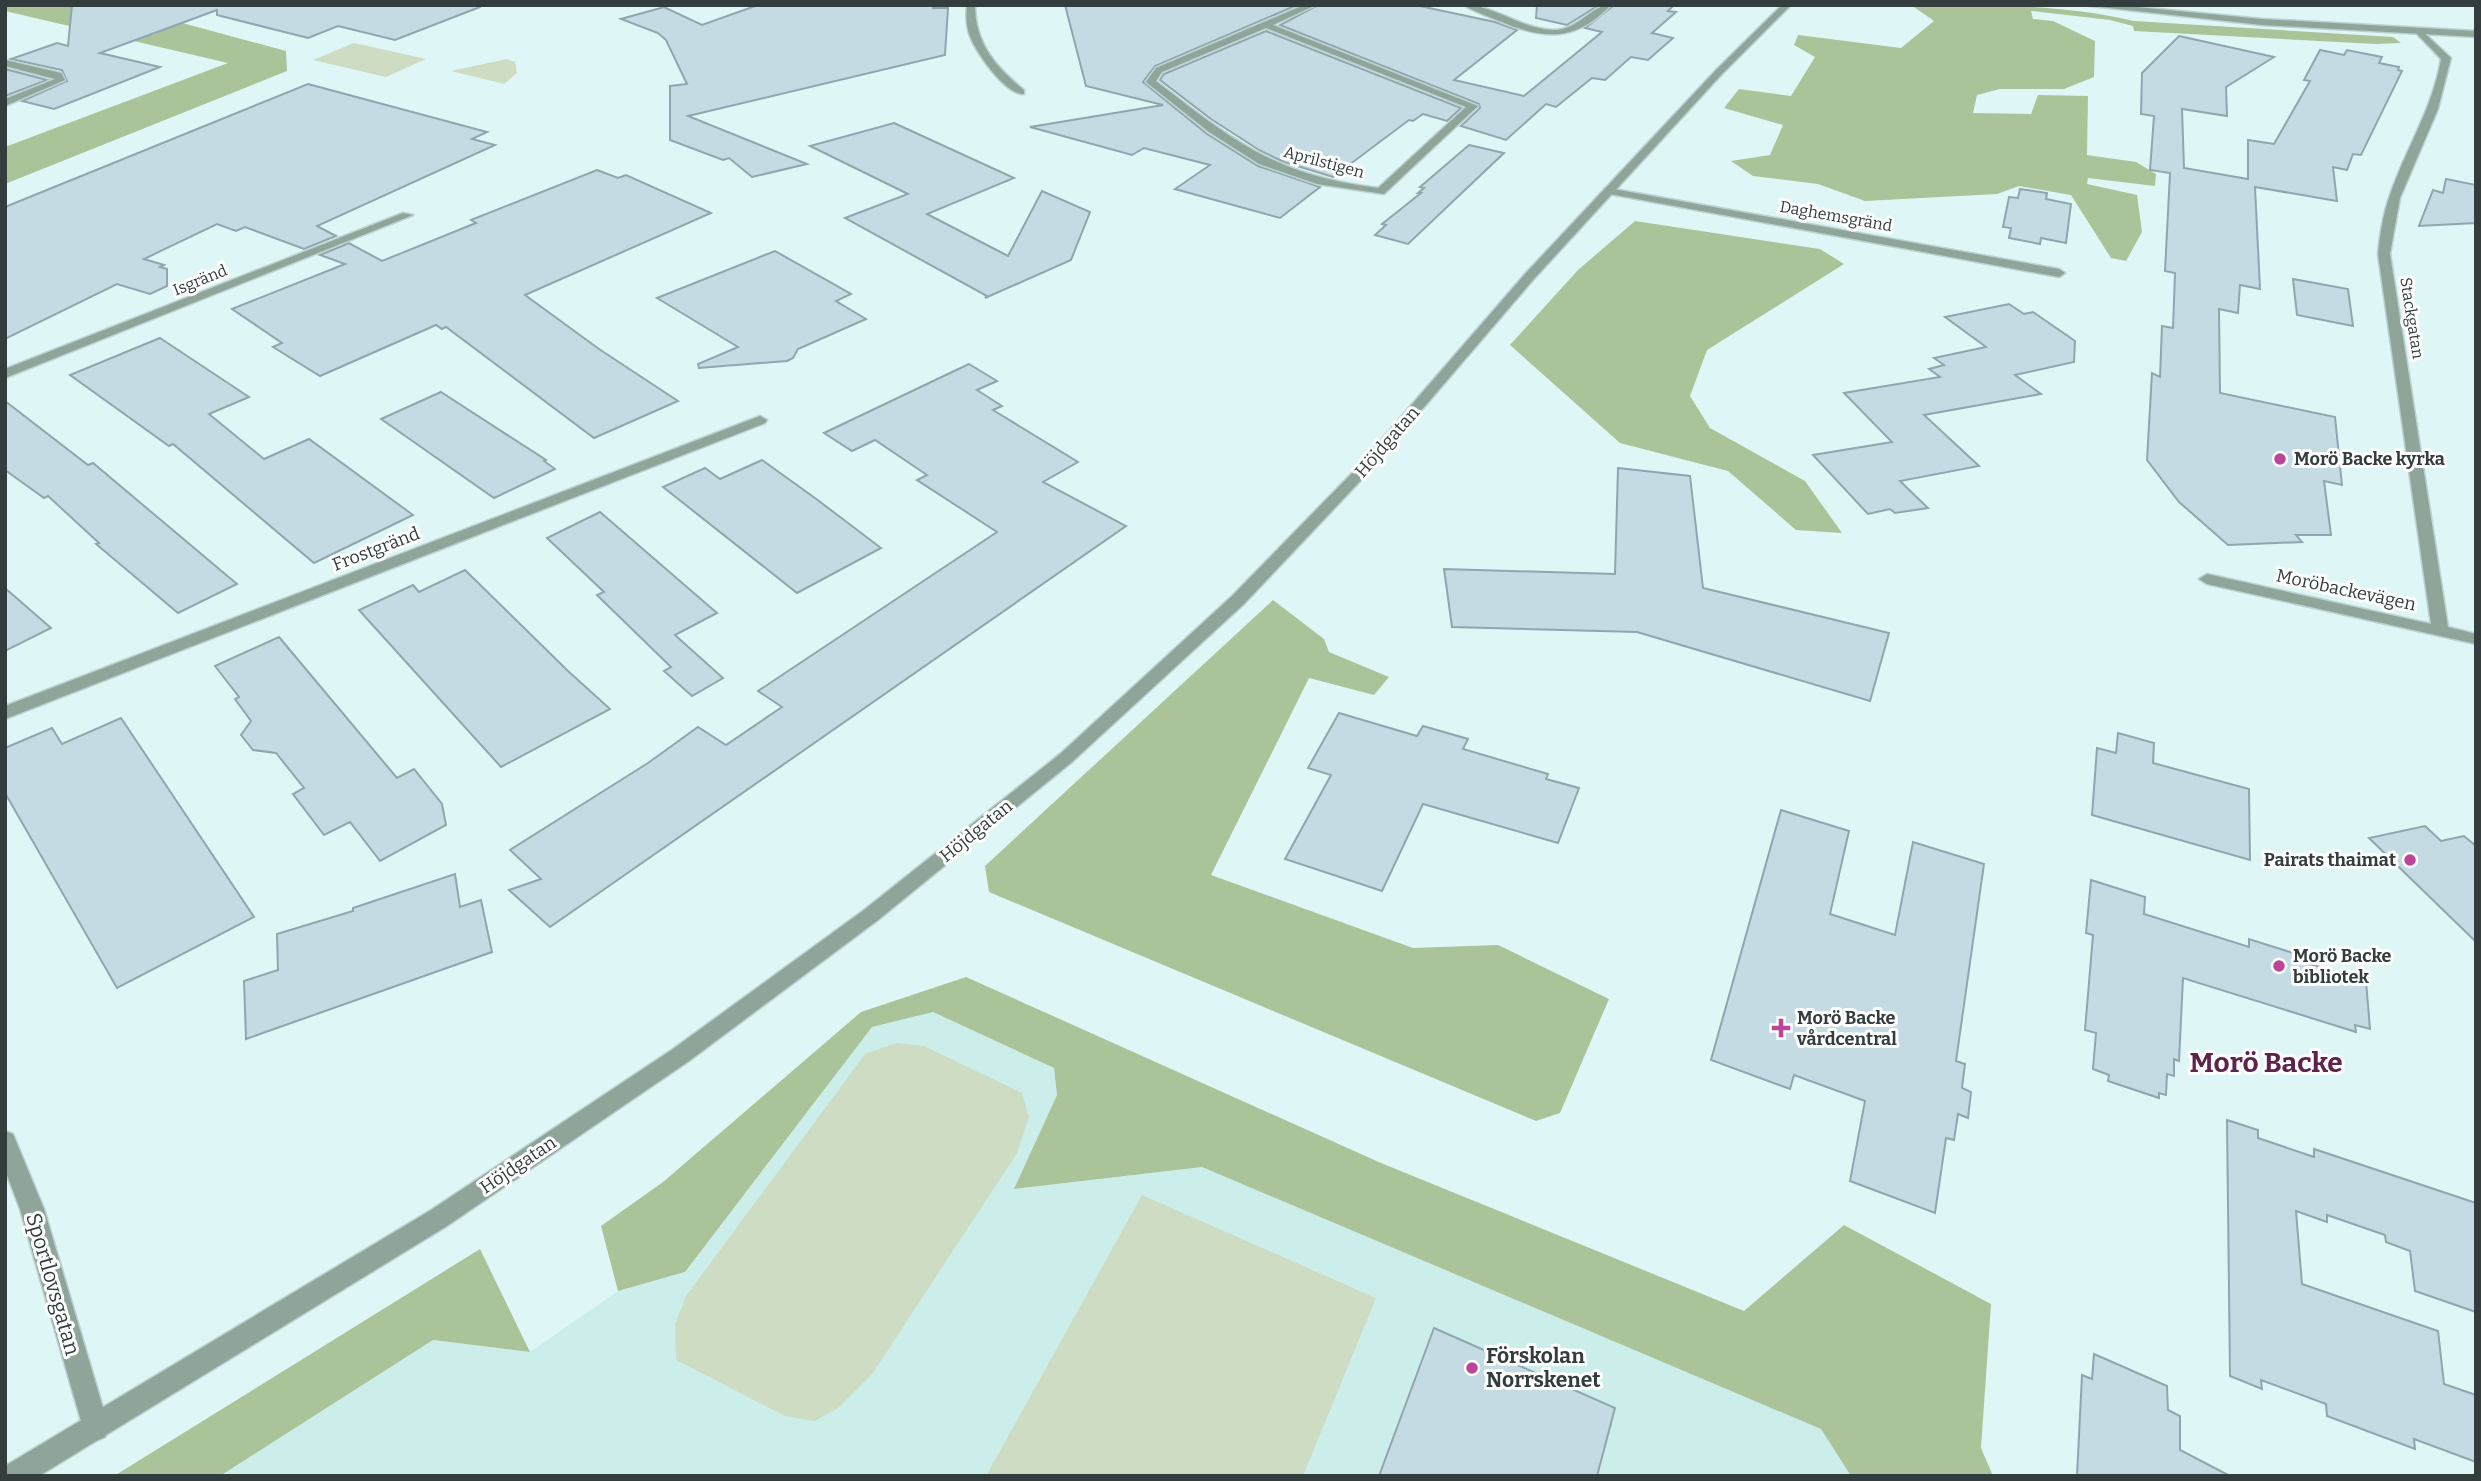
<svg xmlns="http://www.w3.org/2000/svg" width="2481" height="1481" font-family="Bitter,serif">
<style>
.built{fill:#cceeeb}
.green{fill:#cddcc2}
.forest{fill:#abc399}
.building{fill:#c5dbe3;stroke:#90a6ae;stroke-width:2}
.lines{fill:none;stroke-linecap:round;stroke-linejoin:round}
.minor-casing{stroke:#bcd2d1;stroke-width:3}
.tertiary-casing{stroke:#bcd2d1;stroke-width:3}
.minor{fill:#90a59a;fill-rule:evenodd}
.tertiary{fill:#90a59a;fill-rule:evenodd}
.poi-dot{fill:#bd4498;stroke:#fefefe;stroke-width:2.5}
.labels{text-anchor:middle;dominant-baseline:central;stroke-width:6;stroke-linejoin:round;paint-order:stroke}
.far-street-label{font-size:16px;fill:#333d3d;stroke:#fefefe}
.street-label{font-size:18px;fill:#333d3d;stroke:#fefefe}
.poi-label{font-size:18px;font-weight:bold;fill:#333d3d;stroke:#fefefe;text-anchor:start}
.near-street-label{font-size:21px;fill:#333d3d;stroke:#fefefe}
.near-poi-label{font-size:21px;font-weight:bold;fill:#333d3d;stroke:#fefefe;text-anchor:start}
.near-district-label{font-size:28px;font-weight:bold;fill:#5d234b;stroke:#fefefe}
</style>
<rect width="100%" height="100%" fill="#def7f6"/>
<polygon class="built" points="933,1012 1054,1068 1057,1095 1015,1189 1202,1167 1821,1429 1851,1476 220,1476 433,1340 530,1352 618,1291 685,1272 872,1027"/>
<g class="green">
<polygon points="354,43 426,59 386,77 313,60"/>
<polygon points="507,59 515,62 517,73 504,84 451,71"/>
<polygon points="896,1043 924,1046 1022,1093 1029,1117 1017,1153 873,1373 838,1408 815,1421 785,1416 676,1360 675,1324 686,1296 865,1054"/>
<polygon points="1142,1195 1376,1298 1303,1476 986,1476"/>
</g>
<g class="forest">
<polygon points="10,5 116,5 286,51 287,71 5,184 5,147 228,63 5,11 5,7"/>
<path d="M1916 5C1990 5 2062 4 2134 21L2393 37 2401 43 2376 44 2134 31 2133 26 2110 20 2031 11 2033 19 2053 21 2095 41 2094 77 2064 89H2000L1977 95 1973 113 2031 114 2038 95 2088 96 2087 155 2136 162 2156 174 2155 186 2088 178 2087 184 2137 195 2142 232 2126 261 2111 258 2071 195 2019 186 1997 194 1865 201 1818 184 1753 176 1731 161 1770 155 1783 125 1724 108 1739 89 1791 96 1815 57 1794 45 1798 35 1901 48 1934 21 1914 7Z"/>
<polygon points="1635,221 1820,249 1844,264 1707,350 1690,396 1710,428 1805,481 1842,533 1796,530 1728,471 1620,443 1510,345 1578,270"/>
<polygon points="1273,600 1324,639 1329,652 1389,677 1374,695 1309,678 1211,875 1413,948 1498,945 1609,999 1560,1113 1536,1121 989,892 985,866"/>
<polygon points="966,977 1381,1163 1744,1311 1844,1225 1991,1304 1981,1448 1993,1476 1851,1476 1821,1429 1202,1167 1014,1189 1057,1095 1054,1068 933,1012 872,1027 685,1272 618,1291 601,1226 663,1182 861,1012"/>
<polygon points="480,1249 530,1352 433,1340 220,1476 114,1476"/>
</g>
<g class="building">
<polygon points="72,5 480,5 480,7 395,40 338,26 308,38 217,15 217,10 100,53 160,67 54,109 22,101 67,81 62,70 11,59 57,43 68,46"/>
<polygon points="758,5 933,5 933,8 948,8 945,55 688,116 807,164 752,177 729,158 723,160 670,140 670,86 687,84 666,40 658,33 621,19 664,7 702,25"/>
<polygon points="1065,5 1297,5 1155,66 1143,82 1207,134 1258,166 1320,187 1280,218 1175,189 1210,165 1144,148 1132,155 1030,127 1163,105 1086,86"/>
<polygon points="1318,5 1415,5 1495,22 1517,30 1454,80 1524,96 1602,32 1585,28 1614,5 1674,5 1668,11 1676,12 1652,33 1673,38 1648,60 1631,57 1605,80 1592,78 1556,107 1546,104 1506,140 1461,126 1480,108 1479,104 1280,25"/>
<polygon points="1537,5 1599,5 1567,25 1536,18"/>
<polygon points="1266,31 1461,108 1447,121 1423,114 1413,121 1409,120 1333,177 1284,162 1259,150 1211,119 1160,80 1164,74"/>
<polygon points="2179,36 2274,57 2226,87 2227,116 2182,109 2184,168 2248,179 2248,140 2274,144 2310,81 2304,80 2320,50 2344,55 2347,50 2382,57 2379,63 2399,67 2398,70 2402,71 2361,155 2353,154 2347,170 2333,167 2337,201 2255,187 2260,289 2240,285 2238,313 2219,309 2220,393 2335,417 2342,485 2324,481 2331,535 2296,535 2302,542 2228,545 2179,502 2147,460 2152,373 2160,377 2162,326 2173,328 2175,273 2165,271 2170,173 2150,170 2154,116 2141,114 2142,73"/>
<polygon points="5,69 47,80 5,96"/>
<polygon points="308,84 487,132 472,139 495,145 317,226 336,236 304,249 245,227 236,231 217,224 144,259 164,265 160,267 167,269 167,286 150,294 117,284 5,339 5,207"/>
<polygon points="894,123 1014,178 927,214 1008,256 1042,191 1090,212 1071,260 985,298 987,296 845,218 908,194 810,146"/>
<polygon points="1469,145 1504,153 1408,244 1375,235 1386,225 1382,224 1421,193 1418,193 1424,188 1420,187"/>
<polygon points="597,170 618,178 626,175 711,213 525,295 599,349 678,401 594,438 446,327 442,329 436,325 320,376 273,347 282,343 232,309 345,264 320,255 349,243 382,261 476,223 471,220"/>
<polygon points="2446,179 2476,185 2476,223 2419,226 2433,190 2443,193"/>
<polygon points="2020,189 2047,193 2046,199 2071,204 2066,243 2041,238 2040,244 2009,238 2011,228 2003,227 2009,197 2018,198"/>
<polygon points="775,251 851,294 836,301 866,319 798,349 793,358 787,361 699,368 698,364 738,347 657,298"/>
<polygon points="2293,279 2348,289 2353,326 2297,315"/>
<polygon points="2009,304 2024,314 2033,312 2075,341 2074,362 2015,375 2041,394 1924,415 1979,466 1900,481 1928,508 1895,513 1890,509 1868,514 1813,455 1892,442 1844,393 1940,377 1929,369 1944,365 1934,358 1986,347 1945,317"/>
<polygon points="160,338 249,397 209,414 264,459 309,439 413,515 314,563 173,444 169,446 70,375"/>
<polygon points="969,364 997,381 977,390 1002,406 993,410 1078,462 1043,482 1126,526 550,927 509,890 541,879 510,850 648,763 698,727 726,745 782,707 758,691 997,532 917,480 927,475 875,440 852,451 824,433"/>
<polygon points="441,392 546,460 544,461 555,469 494,498 381,419"/>
<polygon points="5,401 88,465 93,463 237,584 178,613 96,544 99,543 48,496 44,498 5,470"/>
<polygon points="762,460 815,498 881,548 797,593 663,487 705,468 720,479"/>
<polygon points="1618,468 1690,476 1703,588 1889,633 1870,701 1637,632 1452,627 1444,569 1615,574"/>
<polygon points="600,512 717,613 675,635 723,678 692,696 664,671 671,667 597,595 604,592 547,538"/>
<polygon points="465,570 568,671 610,709 501,767 359,610 413,585 419,592"/>
<polygon points="5,588 51,628 5,651"/>
<polygon points="279,637 397,778 414,769 442,804 446,825 380,861 350,822 324,835 293,794 304,788 276,753 253,750 241,735 251,721 235,699 239,697 215,666"/>
<polygon points="1339,713 1417,736 1423,726 1468,739 1463,749 1548,774 1546,779 1579,788 1558,843 1423,804 1382,891 1285,859 1331,775 1308,768"/>
<polygon points="121,718 254,917 117,988 5,793 5,748 52,728 62,744"/>
<polygon points="2118,733 2154,743 2153,763 2249,789 2250,860 2092,815 2097,748 2116,753"/>
<polygon points="1781,810 1849,831 1830,914 1895,935 1913,842 1984,864 1956,1061 1965,1064 1962,1088 1971,1092 1968,1118 1958,1114 1954,1140 1946,1138 1935,1213 1850,1181 1865,1101 1794,1075 1790,1089 1711,1060"/>
<polygon points="2425,826 2441,841 2464,836 2476,846 2476,942 2369,838"/>
<polygon points="455,874 460,907 481,900 492,952 246,1039 244,981 278,970 277,934 353,911 353,908"/>
<polygon points="2091,880 2145,897 2144,914 2249,947 2249,939 2309,958 2310,964 2366,981 2370,1029 2355,1025 2356,1032 2183,978 2179,1061 2174,1059 2174,1076 2167,1074 2166,1095 2159,1093 2159,1098 2108,1081 2109,1075 2093,1069 2096,1033 2085,1030 2093,935 2086,933"/>
<polygon points="2227,1120 2258,1130 2258,1138 2314,1157 2314,1149 2476,1203 2476,1312 2415,1291 2410,1251 2386,1242 2385,1235 2327,1215 2327,1222 2296,1211 2302,1284 2438,1331 2444,1384 2476,1395 2476,1462 2414,1439 2415,1449 2327,1416 2326,1404 2261,1380 2262,1389 2230,1376"/>
<polygon points="1434,1328 1615,1408 1597,1476 1379,1476"/>
<polygon points="2094,1354 2167,1386 2168,1410 2180,1416 2180,1450 2230,1476 2077,1476 2082,1375 2092,1379"/>
</g>
<g class="lines">
<g class="minor-casing">
<g id="minor">
<path d="M967 5H975C975 44 996 67 1024 90V94C1005 95 975 51 969 34 966 24 966 15 967 5Z"/>
<path d="M1304 5H1316L1273 25 1478 106 1384 194 1317 184 1259 164 1209 132 1146 82 1156 68ZM1266 28 1466 107 1378 188C1275 175 1235 142 1156 81L1162 72Z"/>
<path d="M1464 5C1495 5 1521 29 1553 30 1580 30 1590 5 1611 5 1575 42 1545 40 1499 21 1488 16 1474 12 1464 5Z"/>
<path d="M2420 29 2451 58 2438 109 2400 198 2390 254 2448 627 2476 634V644L2207 584 2199 579 2207 574 2431 624 2378 254C2380 234 2383 214 2390 195 2406 148 2433 108 2441 59L2417 34 2415 32Z"/>
<polygon points="5,60 61,73 65,80 5,106 5,99 55,79 5,66"/>
<polygon points="1608,188 2059,269 2065,273 2059,277 1604,193 1604,189"/>
<polygon points="403,213 413,215 5,378 5,369"/>
<polygon points="760,416 767,420 765,423 5,719 5,706"/>
<polygon points="5,1131 13,1134 44,1209 109,1428 105,1437 96,1441 87,1437 83,1428 20,1209 5,1170"/>
</g>
</g>
<g class="tertiary-casing">
<g id="tertiary">
<polygon points="1782,5 1791,5 1722,74 1533,280 1365,476 1244,604 1072,762 878,920 689,1061 447,1226 39,1476 5,1476 5,1466 431,1210 673,1049 864,910 1060,754 1232,596 1355,470 1525,274 1716,70"/>
<polygon points="2082,5 2116,5 2262,19 2476,31 2476,37 2262,25"/>
</g>
</g>
<use href="#minor" class="minor"/>
<use href="#tertiary" class="tertiary"/>
</g>
<g class="poi-dot">
<circle cx="2280" cy="459" r="7"/>
<circle cx="2410" cy="860" r="7"/>
<circle cx="2279" cy="966" r="7"/>
<path d="M1777.5 1017.5h7v7h7v7h-7v7h-7v-7h-7v-7h7z"/>
<circle cx="1472" cy="1368" r="7"/>
</g>
<g class="labels">
<g class="far-street-label">
<text transform="translate(1324 162) rotate(15)">Aprilstigen</text>
<text transform="translate(1836 216) rotate(10)">Daghemsgränd</text>
<text transform="translate(200 280) rotate(-22)">Isgränd</text>
<text transform="translate(2412 318) rotate(81)">Stackgatan</text>
</g>
<g class="street-label">
<text transform="translate(1387 442) rotate(-49)">Höjdgatan</text>
<text transform="translate(376 549) rotate(-21)">Frostgränd</text>
<text transform="translate(2346 590) rotate(12)">Moröbackevägen</text>
<text transform="translate(976 831) rotate(-39)">Höjdgatan</text>
<text transform="translate(518 1165) rotate(-34)">Höjdgatan</text>
</g>
<g class="poi-label">
<text x="2294" y="459">Morö Backe kyrka</text>
<text x="2396" y="860" text-anchor="end">Pairats thaimat</text>
<text x="2293" y="956">Morö Backe<tspan x="2293" dy="21">bibliotek</tspan></text>
<text x="1797" y="1018">Morö Backe<tspan x="1797" dy="21">vårdcentral</tspan></text>
</g>
<g class="near-street-label">
<text transform="translate(53 1284) rotate(74)">Sportlovsgatan</text>
</g>
<g class="near-poi-label">
<text x="1486" y="1356">Förskolan<tspan x="1486" dy="24">Norrskenet</tspan></text>
</g>
<g class="near-district-label">
<text x="2266" y="1062">Morö Backe</text>
</g>
</g>
<rect width="2481" height="1481" fill="none" stroke="#333d3d" stroke-width="14"/>
</svg>
